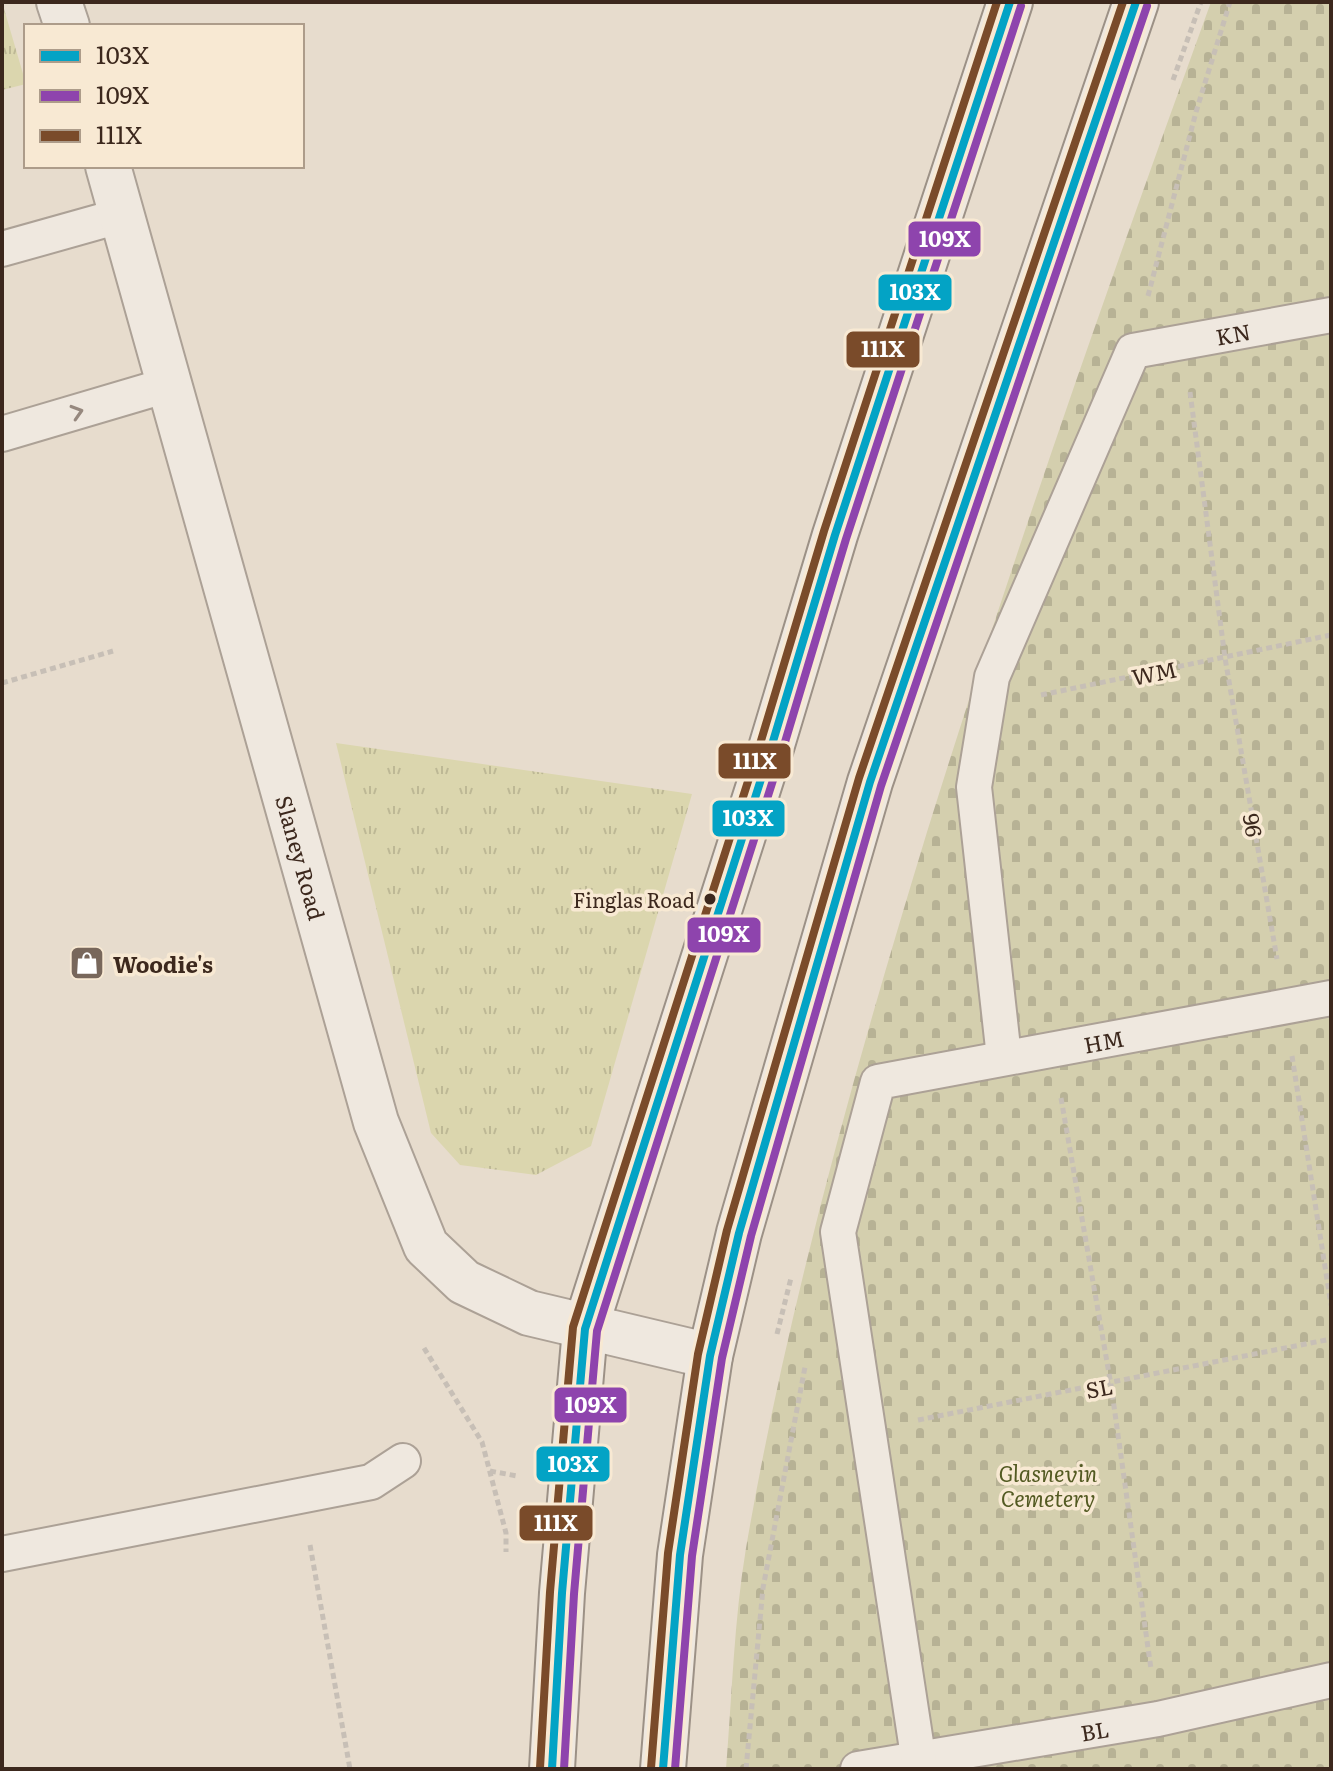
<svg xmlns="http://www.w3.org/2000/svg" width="1333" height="1771" font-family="Literata,serif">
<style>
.grass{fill:url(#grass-tufts)}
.cemetery{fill:url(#cemetery-stones)}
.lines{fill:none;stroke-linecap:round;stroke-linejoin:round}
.lane-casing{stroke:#aca196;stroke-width:38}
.street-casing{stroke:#aca196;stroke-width:48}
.secondary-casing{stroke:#9c9186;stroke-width:48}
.path{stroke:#c7bfb6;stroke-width:5;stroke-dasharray:6 4;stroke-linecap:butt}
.lane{stroke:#efe8df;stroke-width:34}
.street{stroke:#efe8df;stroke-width:44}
.secondary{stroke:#efe8df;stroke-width:44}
.bus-1-casing{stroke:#f8e9d3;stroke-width:14}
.bus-2-casing{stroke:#f8e9d3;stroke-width:14}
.bus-3-casing{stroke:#f8e9d3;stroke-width:14}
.bus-1{stroke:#03a3c5;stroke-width:8}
.bus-2{stroke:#8e44ad;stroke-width:8}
.bus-3{stroke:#7a4b2a;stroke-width:8}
.oneway{stroke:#96887e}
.bus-dot{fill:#3c281d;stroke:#f8e9d3;stroke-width:3}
.labels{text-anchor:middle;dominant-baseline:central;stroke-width:7;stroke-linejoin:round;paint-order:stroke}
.bus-label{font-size:20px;fill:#3c281d;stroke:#f8e9d3;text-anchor:end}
.street-label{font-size:22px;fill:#3c281d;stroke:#f8e9d3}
.poi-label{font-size:22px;font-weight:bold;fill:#3c281d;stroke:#f8e9d3;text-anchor:start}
.park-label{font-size:22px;font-style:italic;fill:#535a22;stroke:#f8e9d3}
.line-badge{stroke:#f8e9d3;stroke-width:3}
.badge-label{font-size:22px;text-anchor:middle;font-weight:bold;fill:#fff}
</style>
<defs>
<pattern id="grass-tufts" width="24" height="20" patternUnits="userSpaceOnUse" patternTransform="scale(2)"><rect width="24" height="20" fill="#dbd6ae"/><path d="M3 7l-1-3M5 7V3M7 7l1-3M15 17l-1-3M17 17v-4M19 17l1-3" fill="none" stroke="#bdb895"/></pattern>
<pattern id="cemetery-stones" width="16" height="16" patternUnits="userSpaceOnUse" patternTransform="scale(2)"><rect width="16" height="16" fill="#d4cfae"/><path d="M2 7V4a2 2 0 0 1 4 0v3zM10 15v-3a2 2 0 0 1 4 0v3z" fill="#b7b295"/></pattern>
</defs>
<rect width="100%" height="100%" fill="#e7dccd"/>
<g class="grass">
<polygon points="2,2 26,84 2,90"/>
<polygon points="336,743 692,794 591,1146 536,1175 460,1165 431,1133"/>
</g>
<path class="cemetery" d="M1211 2H1331V1769H726C732 1696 734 1620 746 1548 788 1305 855 1068 927 832 1014 553 1111 277 1211 2Z"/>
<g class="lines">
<g class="lane-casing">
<g id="lane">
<polyline points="2,249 123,215"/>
<polyline points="2,434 171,384"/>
<path id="s1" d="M1004 1057 974 787 992 677 1133 351 1331 315"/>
<polyline points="2,1554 371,1482 403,1461"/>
<path id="s2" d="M858 1769 1158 1719 1331 1680"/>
<path id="s3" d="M920 1769 838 1232 878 1082 1331 998"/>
</g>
</g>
<g class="street-casing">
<g id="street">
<polyline points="59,2 67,26"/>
<path id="s4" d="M108 166 376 1122 426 1246 464 1282 529 1313 710 1356"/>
</g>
</g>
<g class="secondary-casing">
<g id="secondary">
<polyline points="552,1769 562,1593 585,1329 771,748 835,535 1010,2"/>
<polyline points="663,1769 680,1555 710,1356 739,1233 870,782 1136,2"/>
</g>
</g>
<g class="path">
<polyline points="1173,80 1201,2"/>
<polyline points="1148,296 1196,112 1230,2"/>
<polyline points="1190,392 1225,658 1277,959"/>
<polyline points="2,683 113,651"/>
<polyline points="1041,695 1331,635"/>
<polyline points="1292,1056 1331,1305"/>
<polyline points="1061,1098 1111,1385 1151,1669"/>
<polyline points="777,1334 791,1278"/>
<polyline points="424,1348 482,1442 506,1533 506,1552"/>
<polyline points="918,1420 1331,1339"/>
<polyline points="490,1471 517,1476"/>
<polyline points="310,1545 350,1769"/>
<polyline points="746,1769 763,1588 805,1367"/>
</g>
<use href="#lane" class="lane"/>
<use href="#street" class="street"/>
<use href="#secondary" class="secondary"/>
<g class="bus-1-casing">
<g id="bus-1">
<polyline points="552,1769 562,1593 585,1329 771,748 835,535 1010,2"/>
<polyline points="663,1769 680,1555 710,1356 739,1233 870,782 1136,2"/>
</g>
</g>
<g class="bus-2-casing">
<g id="bus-2">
<polyline points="564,1769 574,1594 597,1331 782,752 846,539 1021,6"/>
<polyline points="675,1769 692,1556 722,1358 751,1236 881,786 1147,6"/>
</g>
</g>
<g class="bus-3-casing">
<g id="bus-3">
<polyline points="540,1768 550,1592 573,1327 760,744 824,531 997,2"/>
<polyline points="651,1768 668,1553 698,1354 727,1230 859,778 1123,2"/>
</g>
</g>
<use href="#bus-1" class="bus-1"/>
<use href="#bus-2" class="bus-2"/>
<use href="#bus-3" class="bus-3"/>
</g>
<defs><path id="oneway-chevron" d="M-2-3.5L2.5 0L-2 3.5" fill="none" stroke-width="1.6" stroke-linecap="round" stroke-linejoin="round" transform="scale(2)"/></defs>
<use class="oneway" href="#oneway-chevron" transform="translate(77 412) rotate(-17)"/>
<defs>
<g id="shop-square" transform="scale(1.8)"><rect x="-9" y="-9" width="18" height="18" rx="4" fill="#78675b" stroke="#f8e9d3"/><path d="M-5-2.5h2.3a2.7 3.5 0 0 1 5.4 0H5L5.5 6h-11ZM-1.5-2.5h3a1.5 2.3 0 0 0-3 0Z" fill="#fff"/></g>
</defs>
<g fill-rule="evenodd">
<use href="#shop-square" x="87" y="963"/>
</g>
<circle class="bus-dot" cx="710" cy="899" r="7"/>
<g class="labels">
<g class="bus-label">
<text x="695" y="899">Finglas Road</text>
</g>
<g class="street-label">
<text stroke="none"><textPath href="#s1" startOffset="840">KN</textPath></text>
<text transform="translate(1154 672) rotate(-11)">WM</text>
<text transform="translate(1254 825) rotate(80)">96</text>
<text stroke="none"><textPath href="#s4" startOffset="718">Slaney Road</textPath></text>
<text stroke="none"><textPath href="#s3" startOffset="928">HM</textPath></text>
<text transform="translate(1099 1387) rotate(-11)">SL</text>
<text stroke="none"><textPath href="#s2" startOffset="240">BL</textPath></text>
</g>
<g class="poi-label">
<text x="113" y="963">Woodie's</text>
</g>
<g class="park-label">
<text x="1048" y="1472">Glasnevin<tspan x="1048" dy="25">Cemetery</tspan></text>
</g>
</g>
<g class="line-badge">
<rect x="907" y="220" width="75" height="38" rx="8" fill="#8e44ad"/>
<rect x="877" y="273" width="76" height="39" rx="8" fill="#03a3c5"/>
<rect x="845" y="330" width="76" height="39" rx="8" fill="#7a4b2a"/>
<rect x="717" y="742" width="75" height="38" rx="8" fill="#7a4b2a"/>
<rect x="711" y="799" width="75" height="39" rx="8" fill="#03a3c5"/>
<rect x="686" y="916" width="76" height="38" rx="8" fill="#8e44ad"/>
<rect x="553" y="1386" width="75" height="38" rx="8" fill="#8e44ad"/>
<rect x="535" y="1445" width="76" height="38" rx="8" fill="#03a3c5"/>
<rect x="518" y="1504" width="76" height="38" rx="8" fill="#7a4b2a"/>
</g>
<g class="badge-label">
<text x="945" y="247">109X</text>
<text x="915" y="300">103X</text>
<text x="883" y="357">111X</text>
<text x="755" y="769">111X</text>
<text x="748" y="826">103X</text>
<text x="724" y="942">109X</text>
<text x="591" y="1413">109X</text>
<text x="573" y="1472">103X</text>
<text x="556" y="1531">111X</text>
</g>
<rect width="1333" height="1771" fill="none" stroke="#3c281d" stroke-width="8"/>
<rect x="24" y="24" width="280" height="144" fill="#f8e9d3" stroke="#ad9c8a" stroke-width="2"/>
<rect x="40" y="50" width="40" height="12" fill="#03a3c5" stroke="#ad9c8a" stroke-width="2"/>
<text x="96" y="64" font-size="24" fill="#3c281d">103X</text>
<rect x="40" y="90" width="40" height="12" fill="#8e44ad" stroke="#ad9c8a" stroke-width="2"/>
<text x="96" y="104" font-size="24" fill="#3c281d">109X</text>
<rect x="40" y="130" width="40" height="12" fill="#7a4b2a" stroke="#ad9c8a" stroke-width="2"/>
<text x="96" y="144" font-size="24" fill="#3c281d">111X</text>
</svg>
